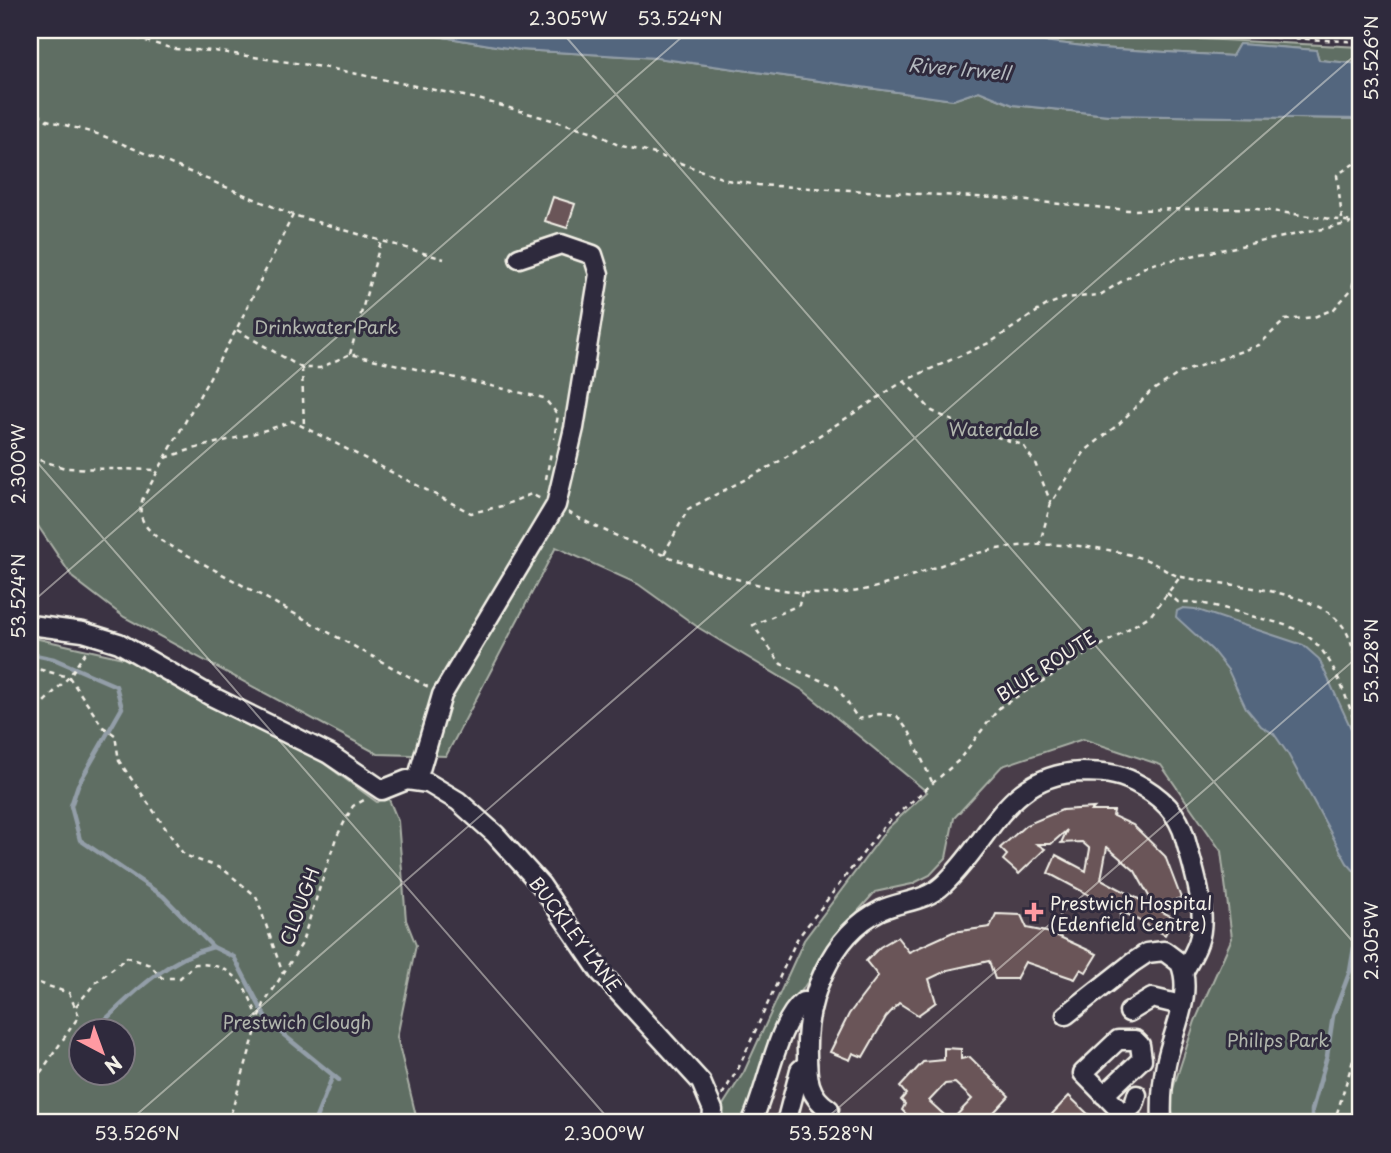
<svg xmlns="http://www.w3.org/2000/svg" width="1391" height="1153" font-family="'Playpen Sans',sans-serif">
<style>
.built{fill:#493d4a}
.green{fill:#5f6e64;stroke:#aab0a6;stroke-width:2;fill-rule:evenodd}
.water{fill:#53667e;stroke:#939ea8;stroke-width:2}
.lines{fill:none;stroke-linecap:round;stroke-linejoin:round}
.stream{stroke:#939ea8;stroke-width:4.5}
.building{fill:#6a5559;stroke:#f4f1e8;stroke-width:2;fill-rule:evenodd}
.minor-casing{stroke:#f4f1e8;stroke-width:23}
.path{stroke:#f4f1e8;stroke-width:2.5;stroke-dasharray:5 5;stroke-linecap:butt}
.minor{stroke:#2f2a3d;stroke-width:18}
.ticks{fill:none;stroke:#f4f1e8;stroke-width:2;stroke-opacity:0.45}
.poi-dot{fill:#ff9aa2;stroke:#2f2a3d;stroke-width:2.5}
.labels{text-anchor:middle;dominant-baseline:central;stroke-width:6;stroke-linejoin:round;paint-order:stroke}
.park-label{font-size:18px;fill:#b1b6ad;stroke:#2f2a3d}
.street-label{font-size:18px;fill:#f4f1e8;stroke:#2f2a3d}
.poi-label{font-size:18px;fill:#f4f1e8;stroke:#2f2a3d;text-anchor:start}
.water-label{font-size:19px;font-style:italic;fill:#b4b9be;stroke:#2f2a3d}
.neatline{fill:none;stroke:#f4f1e8;stroke-width:2.5}
.ticks-label{font-size:18px;text-anchor:middle;fill:#f4f1e8}
</style>
<rect width="100%" height="100%" fill="#3b3343"/>
<filter id="ink" filterUnits="userSpaceOnUse"><feTurbulence type="fractalNoise" baseFrequency=".0143" numOctaves="2"/><feDisplacementMap in="SourceGraphic" scale="14" xChannelSelector="R" yChannelSelector="G"/><feConvolveMatrix kernelMatrix="1 2 1 2 8 2 1 2 1" color-interpolation-filters="sRGB"/></filter>
<g filter="url(#ink)">
<polygon class="built" points="1083,739 1161,765 1221,851 1232,938 1195,1021 1170,1098 1174,1123 734,1123 809,949 954,818 1002,766"/>
<g class="green">
<polygon points="30,30 402,30 520,50 657,58 953,100 979,91 1013,105 1109,115 1361,119 1361,1123 1174,1123 1170,1098 1195,1021 1232,938 1221,851 1161,765 1083,739 1002,766 954,818 946,858 930,875 912,884 875,892 842,929 797,998 759,1097 741,1123 720,1123 721,1108 744,1072 804,940 888,828 927,792 804,691 699,628 638,584 556,547 446,756 378,754 124,617 73,578 30,514"/>
<polygon points="954,30 1122,30 1142,36 1361,47 1361,64 1319,60 1316,50 1239,44 1232,56 1099,48"/>
<polygon points="1226,30 1361,30 1361,38"/>
<path d="M30 637 132 660 318 759 377 802 388 797 398 821 406 920 416 945 397 1037 416 1116 430 1123H30ZM80 1030H122V1072H80Z"/>
</g>
<g class="water">
<polygon points="402,30 954,30 1099,48 1232,56 1239,44 1316,50 1319,60 1361,64 1361,119 1109,115 1013,105 979,91 953,100 657,58 520,50"/>
<polygon points="1183,608 1195,609 1303,645 1319,659 1361,750 1361,870 1357,874 1347,863 1288,754 1274,734 1261,726 1246,708 1228,670 1212,650 1176,617 1177,611"/>
</g>
<g class="lines">
<g class="stream">
<polyline points="30,654 54,659 116,686 122,708 78,785 71,806 80,840 163,896 213,947 234,957 268,1022 339,1080"/>
<polyline points="1357,874 1361,907"/>
<path d="M104 1021C136 990 169 958 213 947"/>
<polyline points="314,1123 333,1075"/>
<polyline points="1312,1123 1312,1110 1327,1056 1333,1016 1350,971 1361,907"/>
</g>
</g>
<g class="building">
<polygon points="553,197 575,204 567,228 545,221"/>
<polygon points="1094,808 1091,811 1114,811 1113,816 1133,825 1165,856 1181,898 1171,901 1172,903 1155,907 1135,871 1107,847 1101,879 1174,918 1165,935 1127,914 1120,918 1121,912 1048,873 1056,855 1086,871 1090,849 1082,842 1061,843 1067,830 1051,844 1037,844 1045,849 1019,874 1003,860 1007,855 1000,848 1026,825 1062,810"/>
<polygon points="996,914 1021,915 1027,928 1051,933 1097,954 1086,972 1081,969 1075,979 1025,962 1016,979 995,979 989,961 948,970 929,979 936,1002 918,1015 899,1003 886,1017 863,1057 853,1053 850,1060 830,1052 849,1014 878,976 866,961 880,947 897,937 909,952 953,932 990,927"/>
<path d="M944 1048 961 1049V1059L970 1057 1009 1096 984 1123H915L902 1110 905 1104 901 1100 906 1094 900 1087 923 1062 944 1060ZM955 1083 972 1099 951 1121 929 1101 945 1084Z"/>
<polygon points="1069,1096 1089,1115 1080,1123 1061,1123 1052,1114"/>
</g>
<g class="lines">
<g class="minor-casing">
<g id="minor">
<polyline points="30,625 83,632 119,643 211,696 329,754 382,790 407,780 428,783 458,801 495,834 541,885 600,972 701,1082 713,1110 712,1123"/>
<polyline points="417,780 442,695 556,505 574,428 599,274 593,255 561,244 519,258"/>
<polyline points="1129,1012 1152,998 1181,1005"/>
<path d="M1066 1015 1132 963 1147 953 1164 951 1180 963C1194 994 1172 1032 1166 1064 1162 1084 1161 1103 1162 1123"/>
<polyline points="1104,1095 1142,1059 1140,1045 1135,1040 1118,1040 1083,1073 1132,1123"/>
<path d="M829 1109C808 1096 807 1077 807 1054 805 1001 830 935 881 910 903 900 925 902 944 884 992 839 1006 774 1082 772 1100 772 1117 773 1134 782 1158 794 1178 811 1185 838 1193 868 1209 912 1198 943 1195 952 1189 962 1184 971"/>
<path d="M751 1123C767 1091 777 1022 803 1002L811 1003"/>
<polyline points="786,1123 800,1070 807,1064"/>
<polyline points="1113,1123 1134,1105 1137,1095"/>
</g>
</g>
<g class="path">
<polyline points="107,30 174,49 214,51 328,68 478,99 594,132 618,145 655,154 727,180 758,185 995,198 1128,210 1249,208 1361,223"/>
<polyline points="1145,30 1361,42"/>
<polyline points="30,107 47,120 101,135 293,215 444,259"/>
<path d="M293 215 236 330 143 498C136 518 145 527 160 540L430 688"/>
<polyline points="1342,219 1337,175 1361,159"/>
<polyline points="237,330 302,368 320,368 350,354 544,398 558,415 554,439"/>
<polyline points="350,354 381,241"/>
<polyline points="302,368 304,427"/>
<polyline points="904,381 932,411 968,428 1023,445 1035,463 1051,503"/>
<polyline points="30,457 65,468 158,470"/>
<path d="M166 458C208 442 252 437 292 421L471 513 502 506 531 494 543 500"/>
<polyline points="546,479 551,452"/>
<path d="M568 512C624 544 760 595 824 594 892 594 941 557 1003 548 1047 541 1102 545 1144 559 1157 563 1169 575 1182 577 1225 586 1313 588 1342 625 1354 640 1356 667 1361 686"/>
<polyline points="1039,546 1051,503 1085,451 1120,423 1150,392 1180,373 1259,345 1285,320 1314,317 1334,309 1352,289 1361,245"/>
<polyline points="664,554 688,509 775,464 904,381 991,342 1047,305 1065,298 1100,295 1148,265 1351,223"/>
<polyline points="802,592 799,605 753,625 781,664 837,687 858,719 879,714 897,716 910,733 933,784"/>
<path d="M1167 593 1178 602C1203 601 1227 609 1251 616 1266 620 1283 623 1297 630 1335 647 1347 704 1361 739"/>
<polyline points="30,667 69,677 103,727 115,735 119,761 184,855 223,869 256,896 283,974"/>
<polyline points="30,716 69,677 88,648"/>
<polyline points="30,980 69,993 79,1016 30,1088"/>
<path d="M76 1006 95 983 127 957 150 965 162 978H180L195 964C233 963 246 984 258 1018"/>
<polyline points="722,1095 738,1069 797,939 885,825 958,761 1000,707 1151,615 1180,577"/>
<polyline points="228,1123 264,1004 301,945 336,838 353,806 366,799"/>
<polyline points="1334,1123 1361,1034"/>
</g>
<use href="#minor" class="minor"/>
</g>
</g>
<path class="ticks" d="M560 30 1361 951M30 454 612 1123M30 604 690 30M127 1123 1361 50M821 1123 1361 654"/>
<path class="poi-dot" d="M1030.5 901.5h7v7h7v7h-7v7h-7v-7h-7v-7h7z"/>
<g class="labels">
<g class="park-label">
<text x="326" y="326">Drinkwater Park</text>
<text x="994" y="428">Waterdale</text>
<text x="297" y="1021">Prestwich Clough</text>
<text x="1278" y="1039">Philips Park</text>
</g>
<g class="street-label">
<text transform="translate(1046 665) rotate(-33)">BLUE ROUTE</text>
<text transform="translate(299 906) rotate(-70)">CLOUGH</text>
<text transform="translate(576 934) rotate(53)">BUCKLEY LANE</text>
</g>
<g class="poi-label">
<text x="1050" y="902">Prestwich Hospital<tspan x="1050" dy="21">(Edenfield Centre)</tspan></text>
</g>
<g class="water-label">
<text transform="translate(959 68) rotate(5)">River Irwell</text>
</g>
</g>
<rect width="1391" height="1153" fill="none" stroke="#2f2a3d" stroke-width="77"/>
<g transform="translate(102 1052) rotate(139)"><circle r="33" fill="#2f2a3d" stroke="#7e7a81" stroke-width="2"/>
<path d="M0-5L12 26L0 18L-12 26Z" fill="#ff9aa2"/>
<text y="-10" font-size="19" font-weight="bold" text-anchor="middle" fill="#f4f1e8">N</text>
</g>
<rect x="38" y="38" width="1314" height="1076" class="neatline"/>
<g class="ticks-label">
<text x="568" y="25">2.305°W</text>
<text x="680" y="25">53.524°N</text>
<text transform="translate(1372 58) rotate(-90)" y="6">53.526°N</text>
<text transform="translate(19 464) rotate(-90)" y="6">2.300°W</text>
<text transform="translate(19 596) rotate(-90)" y="6">53.524°N</text>
<text transform="translate(1372 661) rotate(-90)" y="6">53.528°N</text>
<text transform="translate(1372 941) rotate(-90)" y="6">2.305°W</text>
<text x="137" y="1140">53.526°N</text>
<text x="604" y="1140">2.300°W</text>
<text x="831" y="1140">53.528°N</text>
</g>
</svg>
